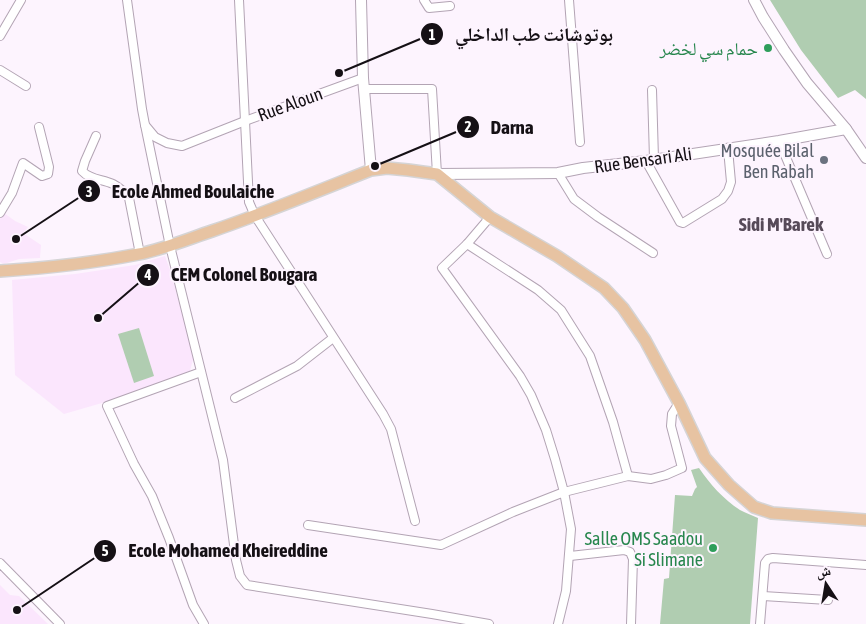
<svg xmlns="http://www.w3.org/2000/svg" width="866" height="624" font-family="'Asap Condensed','Noto Naskh Arabic',sans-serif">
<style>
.built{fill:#fbe6fd}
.green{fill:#b0cdb1}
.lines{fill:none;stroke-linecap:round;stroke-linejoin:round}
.street-casing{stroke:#b3a4b4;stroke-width:10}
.secondary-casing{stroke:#b3a4b4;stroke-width:12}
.primary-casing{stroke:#d5d4d5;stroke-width:14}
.street{stroke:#fff;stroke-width:8}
.secondary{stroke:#fff;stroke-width:10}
.primary{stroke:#e7c3a2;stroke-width:11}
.leisure-dot{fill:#2e9e5b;stroke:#fdf4fe;stroke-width:2}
.worship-dot{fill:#6b7280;stroke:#fdf4fe;stroke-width:2}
.labels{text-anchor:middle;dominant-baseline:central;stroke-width:4;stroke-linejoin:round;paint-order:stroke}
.leisure-label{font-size:18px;fill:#27864d;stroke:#fdf4fe;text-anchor:end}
.street-label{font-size:18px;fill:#151015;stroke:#fdf4fe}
.worship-label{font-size:18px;fill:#5b616d;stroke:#fdf4fe;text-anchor:end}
.neighbourhood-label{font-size:19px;font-weight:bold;fill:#564a58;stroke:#fdf4fe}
.leader{fill:none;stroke:#151015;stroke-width:2}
.callout-dot{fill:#151015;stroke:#fdf4fe;stroke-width:2}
.mark-label{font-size:15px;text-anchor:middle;font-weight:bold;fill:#fff}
.callout-label{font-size:19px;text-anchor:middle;font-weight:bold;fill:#151015;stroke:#fdf4fe;stroke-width:4;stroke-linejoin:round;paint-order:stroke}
</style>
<rect width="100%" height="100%" fill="#fdf4fe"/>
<g class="built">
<polygon points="4,213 15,221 28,227 23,233 41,245 40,258 19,259 4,264 0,262 0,219"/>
<polygon points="165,256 170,270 194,356 188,378 64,414 15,375 12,280 75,274 135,265"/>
<polygon points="0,585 10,595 19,596 48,624 0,624"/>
</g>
<g class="green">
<polygon points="770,0 866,0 866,99 855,90 838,98 801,50"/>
<polygon points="139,328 154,376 134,383 118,334"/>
<path d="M699 468C710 484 723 499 740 510 745 513 752 515 758 518L750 624H660L664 579 669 578 675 495 692 496 695 489 697 487 691 470Z"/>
</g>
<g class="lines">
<g class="street-casing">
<g id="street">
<polyline points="127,0 142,109 145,125 155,137 167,143 182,146 245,121 363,78"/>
<polyline points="239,0 249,202 255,216 259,222 383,414 391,429 415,521"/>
<polyline points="424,0 429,8 450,6"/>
<polyline points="569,0 580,142"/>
<polyline points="0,36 21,0"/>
<polyline points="0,70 26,86"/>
<polyline points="365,89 432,89 437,174"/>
<polyline points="652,90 654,159"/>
<polyline points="145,125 170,246 223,460 236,560 240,576 247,585 432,614 489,624"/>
<path d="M96 136 85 161 82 171C90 180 103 179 113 184 119 187 125 193 129 198L140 254"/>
<polyline points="779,141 827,254"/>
<polyline points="646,161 680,222 683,223 722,199 728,191 731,182 728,149"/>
<polyline points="558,173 574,199 598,217 653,253"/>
<polyline points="0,213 12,193 23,163 42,176 48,174 49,167 39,127"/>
<polyline points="490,217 467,244 442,268 520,376 531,395 546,430 555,459 564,492 628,476 651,479 666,475 682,468 671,426 672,414 679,403"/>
<polyline points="467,244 538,290 561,310 590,356 613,422 628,476"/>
<polyline points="201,372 107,406 134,464 152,496 169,538 193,605 204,624"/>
<polyline points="235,398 297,366 333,338"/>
<polyline points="308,525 441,545 513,512 564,492 571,529 566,591 558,624"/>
<polyline points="570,556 624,550 630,552 633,559 631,624"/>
<polyline points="0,563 60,624"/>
<polyline points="763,596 828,600"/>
<polyline points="760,624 765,563 768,559 773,558 866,565"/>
</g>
</g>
<g class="secondary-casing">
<g id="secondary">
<polyline points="361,0 363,78 371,170"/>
<polyline points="754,0 763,17 784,50 807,83 846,129 866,158"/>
<polyline points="437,174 558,173 583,168 646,161 779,141 846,129"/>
</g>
</g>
<g class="primary-casing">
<path id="primary" d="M0 271C47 268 93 263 139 254 164 249 188 239 212 231 265 213 318 191 371 170L387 168 408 170 437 174 490 217 557 256 604 288 623 308 645 340 679 403 705 458 729 485 754 507 772 513 866 520"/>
</g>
<use href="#street" class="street"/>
<use href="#secondary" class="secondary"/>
<use href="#primary" class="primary"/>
</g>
<g class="leisure-dot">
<circle cx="768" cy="48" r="5"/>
<circle cx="713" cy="548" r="5"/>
</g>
<circle class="worship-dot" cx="824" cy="160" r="5"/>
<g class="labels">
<g class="leisure-label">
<text x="758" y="48">حمام سي لخضر</text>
<text x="703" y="538">Salle OMS Saadou<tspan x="703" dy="21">Si Slimane</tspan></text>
</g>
<g class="street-label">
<text transform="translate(290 104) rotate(-20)">Rue Aloun</text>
<text transform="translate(643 160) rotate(-8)">Rue Bensari Ali</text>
</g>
<g class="worship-label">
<text x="814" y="150">Mosquée Bilal<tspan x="814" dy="21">Ben Rabah</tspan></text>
</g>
<g class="neighbourhood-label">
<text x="781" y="224">Sidi M'Barek</text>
</g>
</g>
<path class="leader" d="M339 73L432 34M375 166L468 127M16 239L89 191M98 318L148 275M17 610L105 551"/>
<g class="callout-dot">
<circle cx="339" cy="73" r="5"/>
<circle cx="375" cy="166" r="5"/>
<circle cx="16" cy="239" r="5"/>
<circle cx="98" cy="318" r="5"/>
<circle cx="17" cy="610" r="5"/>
<circle cx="432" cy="34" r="12"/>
<circle cx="468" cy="127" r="12"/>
<circle cx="89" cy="191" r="12"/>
<circle cx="148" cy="275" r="12"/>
<circle cx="105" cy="551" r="12"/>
</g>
<g class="mark-label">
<text x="432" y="40">1</text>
<text x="468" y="132">2</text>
<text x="89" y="197">3</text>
<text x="148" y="280">4</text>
<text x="105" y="556">5</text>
</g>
<g class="callout-label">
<text x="534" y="41">بوتوشانت طب الداخلي</text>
<text x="512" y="134">Darna</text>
<text x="193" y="198">Ecole Ahmed Boulaiche</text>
<text x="244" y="281">CEM Colonel Bougara</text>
<text x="228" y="557">Ecole Mohamed Kheireddine</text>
</g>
<g transform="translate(826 584) rotate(348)" stroke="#fdf4fe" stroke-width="4" paint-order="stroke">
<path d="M0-4L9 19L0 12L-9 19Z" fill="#151015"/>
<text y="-8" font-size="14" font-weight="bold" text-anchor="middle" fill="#151015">ش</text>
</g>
</svg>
